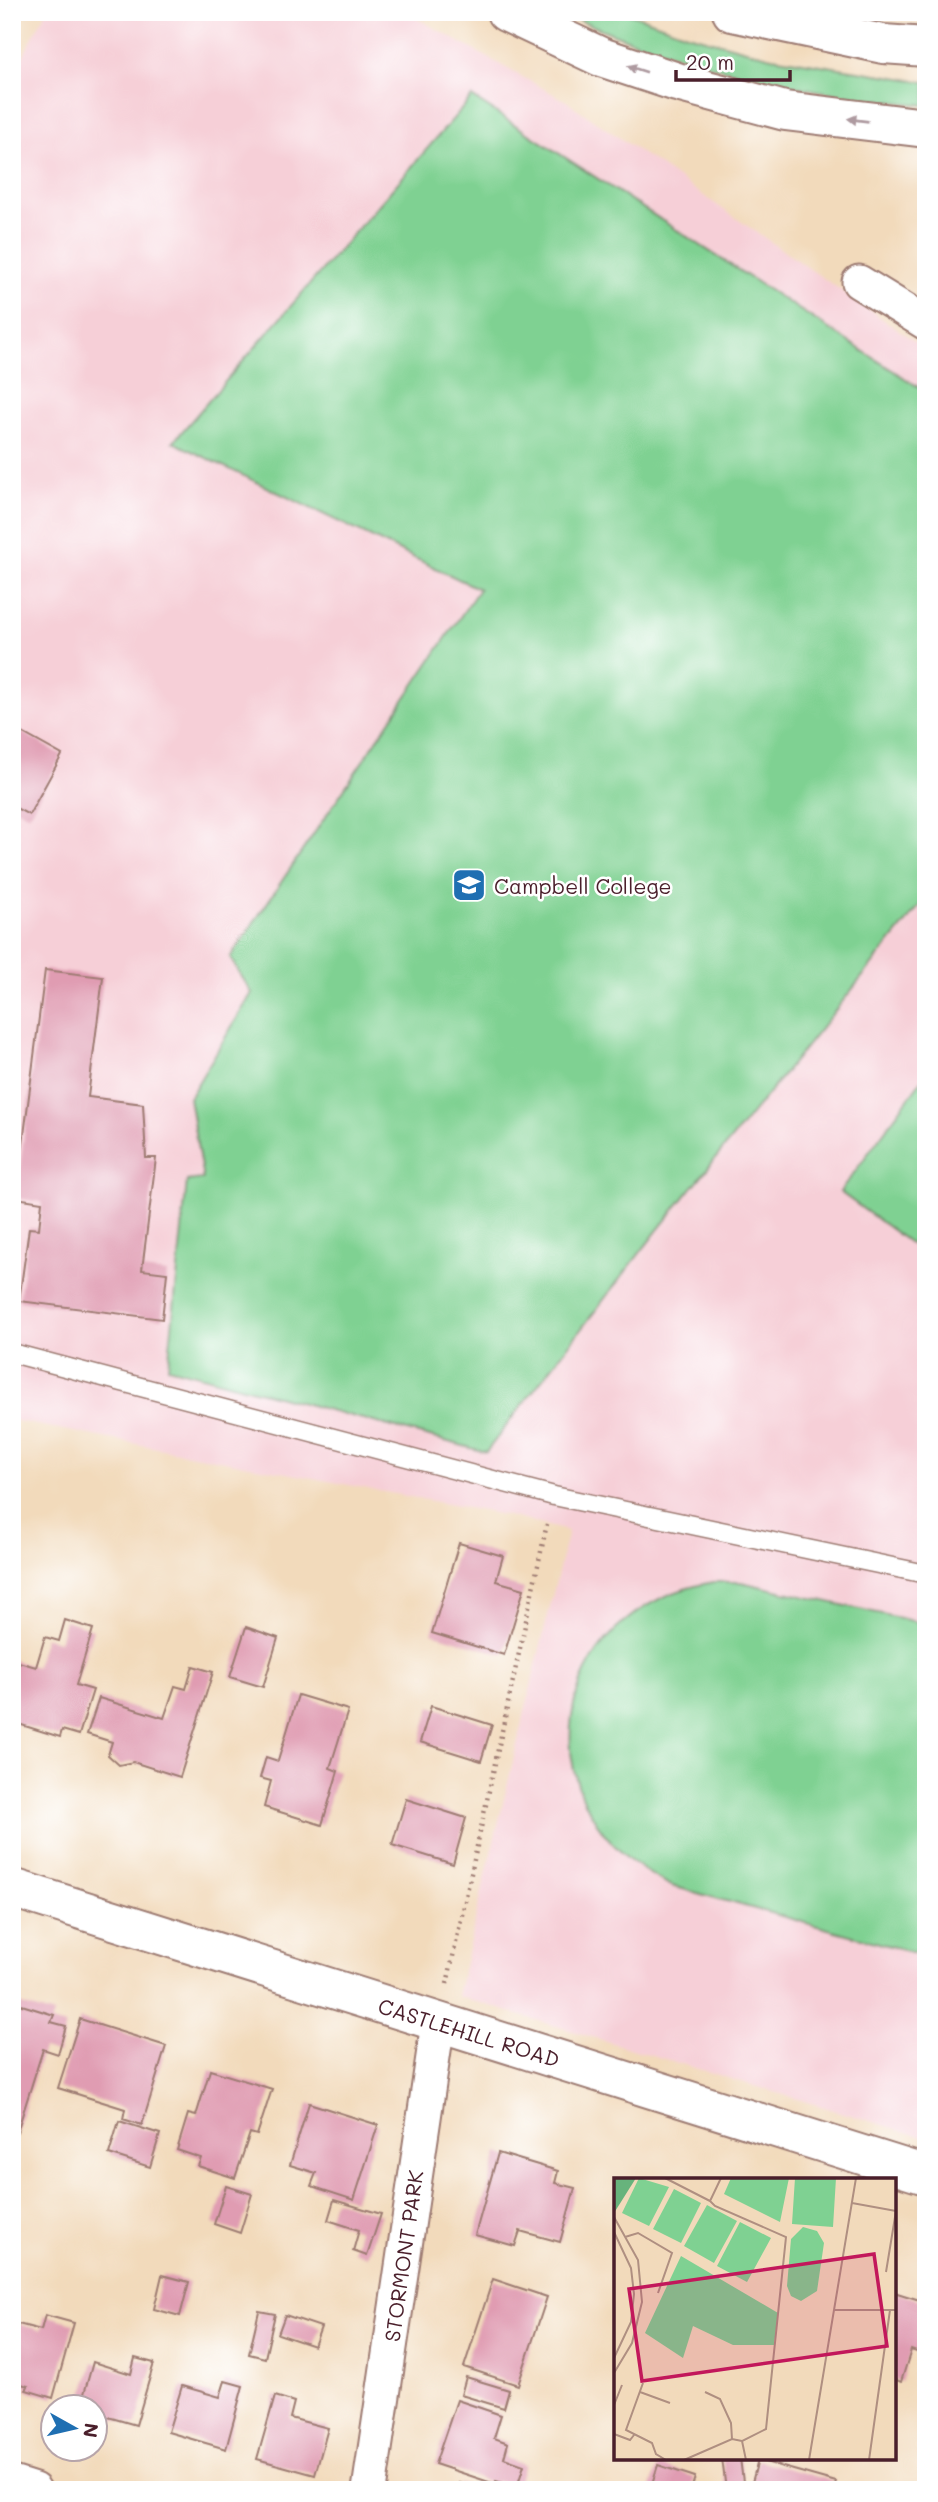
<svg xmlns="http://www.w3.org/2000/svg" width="938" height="2502" font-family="Mali,sans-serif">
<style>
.built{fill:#f6cfd7}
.green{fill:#7fd192;stroke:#64785e;stroke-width:2}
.building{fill:#e09cb2}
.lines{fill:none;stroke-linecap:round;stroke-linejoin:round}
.lane-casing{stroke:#9e7c73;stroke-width:21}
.street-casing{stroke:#9e7c73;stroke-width:37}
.secondary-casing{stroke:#9e7c73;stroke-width:42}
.highway-casing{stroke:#9e7c73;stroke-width:42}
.path{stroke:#9e7c73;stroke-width:4.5;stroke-dasharray:2 5;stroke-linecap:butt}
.lane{stroke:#fff;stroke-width:18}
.street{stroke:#fff;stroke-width:33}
.secondary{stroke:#fff;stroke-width:38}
.highway{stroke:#fff;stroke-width:38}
.oneway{fill:#ae9aa0}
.labels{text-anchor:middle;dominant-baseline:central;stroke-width:5;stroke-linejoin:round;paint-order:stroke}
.poi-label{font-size:21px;fill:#4a1f2b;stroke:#fff;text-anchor:start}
.street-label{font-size:21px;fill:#4a1f2b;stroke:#fff}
.inset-road{fill:none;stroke:#af8f81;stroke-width:2}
.view{fill:#c2185b;fill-opacity:0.15;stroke:#c2185b;stroke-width:3.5}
.inset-edge{fill:none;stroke:#4a1f2b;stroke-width:3.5}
</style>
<rect width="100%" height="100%" fill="#fff"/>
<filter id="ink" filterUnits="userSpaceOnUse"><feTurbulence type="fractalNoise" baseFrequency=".0143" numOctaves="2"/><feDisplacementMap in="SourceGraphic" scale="14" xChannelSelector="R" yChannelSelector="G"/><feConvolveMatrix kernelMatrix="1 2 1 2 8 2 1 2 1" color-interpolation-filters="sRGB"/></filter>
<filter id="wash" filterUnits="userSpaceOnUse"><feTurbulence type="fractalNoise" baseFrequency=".00686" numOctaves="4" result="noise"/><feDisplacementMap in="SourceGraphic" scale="28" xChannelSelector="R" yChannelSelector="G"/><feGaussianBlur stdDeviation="1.57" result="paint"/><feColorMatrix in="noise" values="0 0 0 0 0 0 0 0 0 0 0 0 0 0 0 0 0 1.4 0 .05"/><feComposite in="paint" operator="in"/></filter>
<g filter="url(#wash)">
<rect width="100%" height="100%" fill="#f2dabb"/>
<polygon class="built" points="46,12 405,12 566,101 926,349 926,2138 457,1996 568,1531 504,1515 12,1420 12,77"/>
<g class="green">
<path d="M561 12H626L687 34 772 57 926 82V105C809 96 668 61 561 12Z"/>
<polygon points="472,97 926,392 926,898 657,1231 486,1452 168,1367 187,1181 203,1179 189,1098 252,993 230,958 479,589 173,442"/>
<polygon points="926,1074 926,1255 840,1192"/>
<path d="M714 1582H741L926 1624V1956L672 1886C518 1813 545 1610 714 1582Z"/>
</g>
<g id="blocks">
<g class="building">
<polygon points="12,727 62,755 29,815 12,806"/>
<polygon points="45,970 103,977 88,1097 143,1104 146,1158 156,1158 142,1270 167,1273 162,1319 19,1301 29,1228 39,1229 42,1202 16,1198"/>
<polygon points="459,1543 503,1556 496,1581 524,1589 504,1655 432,1633"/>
<polygon points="65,1620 93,1629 76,1685 93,1690 79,1735 62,1730 60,1737 12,1722 12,1660 36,1667 45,1637 59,1641"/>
<polygon points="246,1627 278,1638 263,1687 230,1677"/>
<polygon points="193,1666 213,1672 180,1777 133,1762 119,1765 108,1755 112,1742 87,1734 99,1698 164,1718 175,1686 186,1689"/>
<polygon points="298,1695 348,1710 330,1768 338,1771 322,1825 264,1807 271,1781 260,1778 266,1757 278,1761"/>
<polygon points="431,1706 492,1725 481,1761 420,1742"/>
<polygon points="406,1799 466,1818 453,1864 392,1845"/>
<polygon points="12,2002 54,2015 51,2022 66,2026 58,2054 43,2049 17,2132 12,2131"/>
<polygon points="80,2019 166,2046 142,2125 123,2119 125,2109 58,2088"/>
<polygon points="210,2070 272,2089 257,2135 250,2133 235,2178 198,2166 201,2158 177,2150 188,2114 196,2116"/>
<polygon points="309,2103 378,2125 354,2200 311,2186 316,2173 290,2165"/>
<polygon points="119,2121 160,2134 150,2167 109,2154"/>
<polygon points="498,2153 558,2171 555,2183 575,2188 560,2242 520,2231 515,2246 475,2235"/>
<polygon points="226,2186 252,2194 240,2233 214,2224"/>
<polygon points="334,2200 381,2214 367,2256 353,2251 359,2230 328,2220"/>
<polygon points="162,2275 189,2282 180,2316 154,2309"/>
<polygon points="493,2279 547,2297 518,2385 464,2367"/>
<polygon points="894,2292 926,2302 923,2312 926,2313 926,2355 911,2350 901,2382 894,2379"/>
<polygon points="259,2311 275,2314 265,2358 249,2354"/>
<polygon points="45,2315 74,2323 53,2398 26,2390 28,2386 12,2381 12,2333 16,2334 18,2324 41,2330"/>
<polygon points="285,2315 321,2327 314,2346 278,2334"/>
<polygon points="135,2358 154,2363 136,2425 94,2413 94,2408 80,2408 93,2362 131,2374"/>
<polygon points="466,2377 509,2390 504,2408 461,2395"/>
<polygon points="225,2381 243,2386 226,2449 168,2432 182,2386 220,2397"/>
<polygon points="275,2396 294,2402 290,2418 328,2428 315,2475 257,2459"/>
<polygon points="457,2400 501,2415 494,2438 508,2443 504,2458 524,2465 517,2487 496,2481 495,2484 435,2464"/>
<polygon points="722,2458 740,2458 744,2490 726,2490"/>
<polygon points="758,2460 836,2482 834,2490 750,2490"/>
<polygon points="658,2465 695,2477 691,2490 650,2490"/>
<polygon points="459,2483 481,2489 481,2490 457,2490"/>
</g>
</g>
</g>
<g filter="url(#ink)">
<use href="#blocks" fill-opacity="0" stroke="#9e7c73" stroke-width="2"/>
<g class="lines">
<g class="lane-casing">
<polyline id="lane" points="12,1353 554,1496 926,1574"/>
</g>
<g class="street-casing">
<g id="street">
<polyline points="859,282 926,323"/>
<polyline points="12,2483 34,2490"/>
<polyline points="369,2490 438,2023"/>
</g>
</g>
<g class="secondary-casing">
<polyline id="secondary" points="12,1888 926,2175"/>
</g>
<g class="highway-casing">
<g id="highway">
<polyline points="506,12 601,57 677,82 785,111 926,128"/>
<polyline points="732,12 883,44 926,47"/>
</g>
</g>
<polyline class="path" points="447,1984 547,1524"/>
<use href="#lane" class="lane"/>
<use href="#street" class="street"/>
<use href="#secondary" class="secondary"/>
<use href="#highway" class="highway"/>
</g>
<defs><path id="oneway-solid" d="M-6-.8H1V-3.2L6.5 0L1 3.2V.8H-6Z" transform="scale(1.75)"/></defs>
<g class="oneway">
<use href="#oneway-solid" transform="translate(637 69) rotate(-162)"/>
<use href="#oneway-solid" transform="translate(858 120) rotate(-173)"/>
</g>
</g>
<defs>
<g id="school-square" transform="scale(1.75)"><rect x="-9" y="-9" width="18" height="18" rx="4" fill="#1f6fb2" stroke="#fff"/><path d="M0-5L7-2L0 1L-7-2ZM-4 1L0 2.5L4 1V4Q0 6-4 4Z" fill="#fff"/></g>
</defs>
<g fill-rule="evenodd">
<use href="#school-square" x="469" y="885"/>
</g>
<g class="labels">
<g class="poi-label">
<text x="494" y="885">Campbell College</text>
</g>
<g class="street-label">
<text transform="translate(469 2032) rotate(17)">CASTLEHILL ROAD</text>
<text transform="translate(403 2256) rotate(-82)">STORMONT PARK</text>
</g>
</g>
<g transform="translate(614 2178)">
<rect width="282" height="282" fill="#f2dabb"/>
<path d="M25 0 55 9 35 48 8 35ZM117 0H175L166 44 110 16ZM181 0H222L219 49 178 46ZM60 11 87 25 67 65 39 51ZM93 27 123 43 100 85 70 68ZM126 44 157 60 133 104 103 88ZM189 49 203 53 210 65 203 113 187 123 177 118 173 108 177 61ZM67 78 164 135 160 167H119L79 148 69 180 31 155Z" fill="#7fd192"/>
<path d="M0 0H22L0 35Z" fill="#67b37c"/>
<path class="inset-road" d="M51 0 96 23M107 0 96 23 101 28 172 59 152 251 128 263 132 282M238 25 282 33M0 39 24 82 28 124 18 165 0 195M0 54 17 90 20 116 17 144 0 180M11 59 24 55 58 75 44 115M272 94 282 33M220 132H282M29 205 12 252 38 265 42 276 52 282M26 214 56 225M91 214 106 221 117 245 118 261M0 227 8 207M0 256 16 262 20 257M70 282 118 261 128 263M195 282 242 0M255 282 276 132"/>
<path class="view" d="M260 76 273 168 28 203 15 111Z"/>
<rect width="282" height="282" class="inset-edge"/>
</g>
<rect width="938" height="2502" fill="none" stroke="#fff" stroke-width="42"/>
<g transform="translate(74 2428) rotate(98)"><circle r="33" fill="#ffffff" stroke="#b7a5aa" stroke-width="2"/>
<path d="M0-5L12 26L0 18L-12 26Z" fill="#1f6fb2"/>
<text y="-10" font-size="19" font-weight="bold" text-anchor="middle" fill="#4a1f2b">N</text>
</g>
<path d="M676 70v10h114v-10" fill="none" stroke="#4a1f2b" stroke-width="3.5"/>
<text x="686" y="70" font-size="21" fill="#4a1f2b" stroke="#ffffff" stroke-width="5" paint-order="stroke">20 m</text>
</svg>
